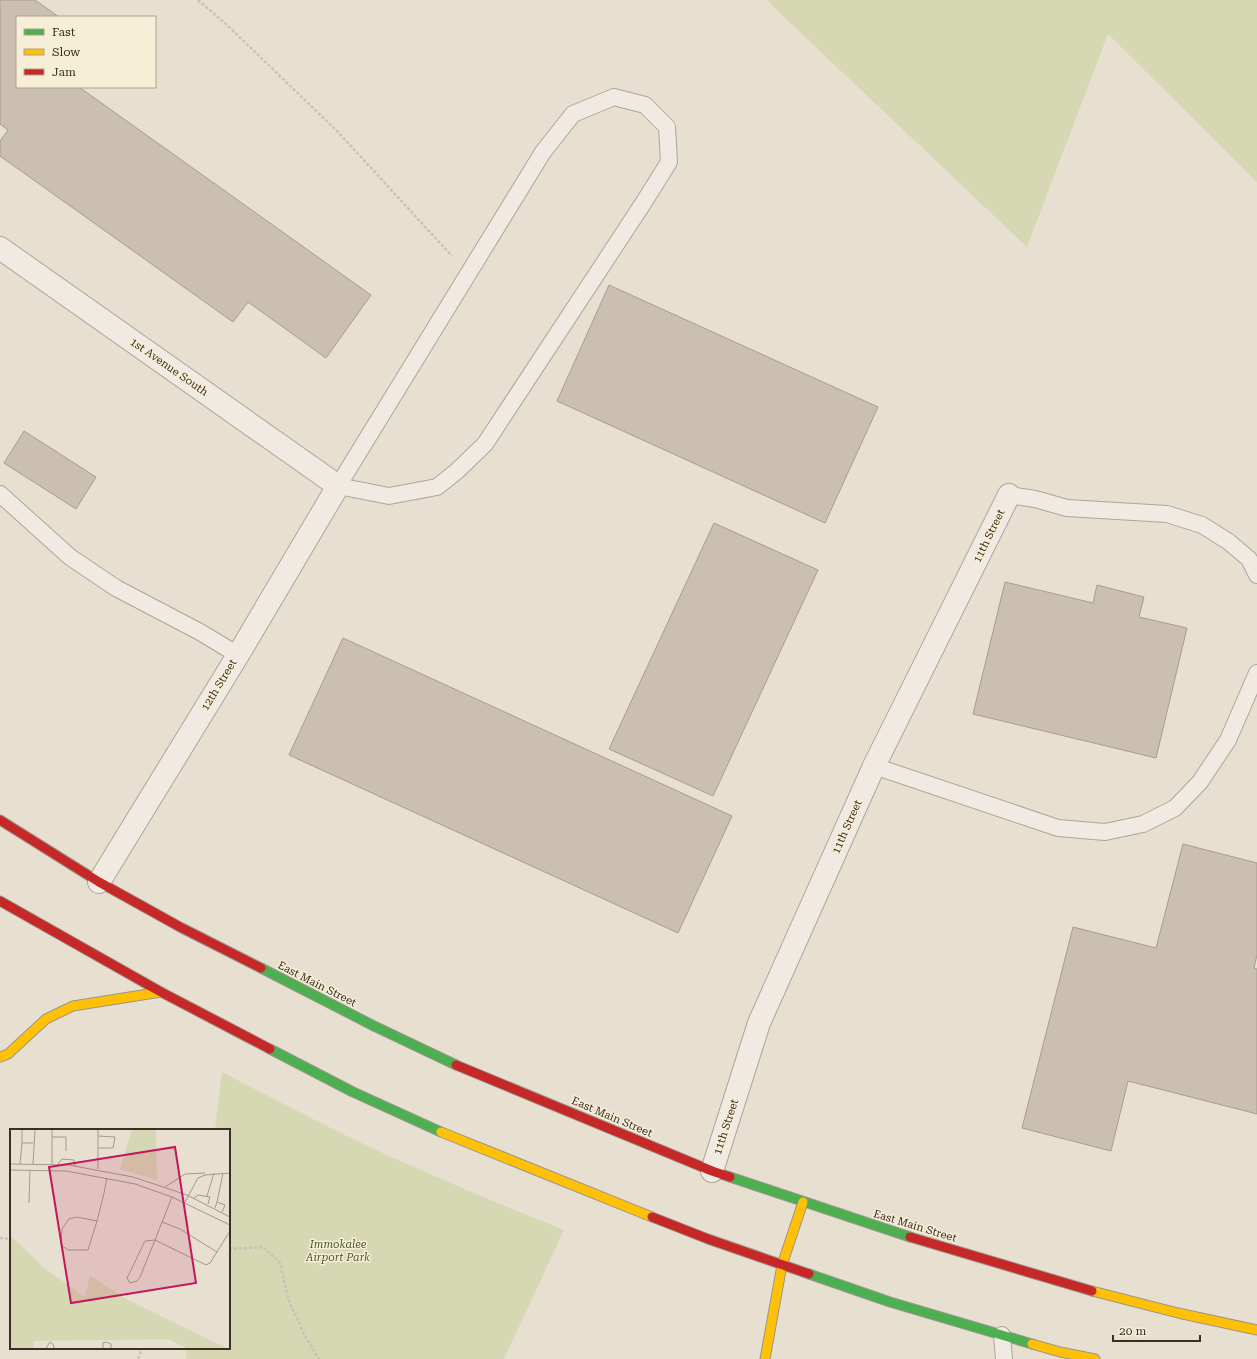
<svg xmlns="http://www.w3.org/2000/svg" width="1257" height="1359" font-family="'Roboto Serif',serif">
<style>
.green{fill:#d6d7b3}
.building{fill:#cbbfb2;stroke:#a89c90}
.lines{fill:none;stroke-linecap:round;stroke-linejoin:round}
.lane-casing{stroke:#ada599;stroke-width:18}
.street-casing{stroke:#ada599;stroke-width:24}
.fast-casing{stroke:#9c958a;stroke-width:11}
.slow-casing{stroke:#9c958a;stroke-width:11}
.jam-casing{stroke:#9c958a;stroke-width:11}
.path{stroke:#c8c2b9;stroke-width:2.5;stroke-dasharray:3 2;stroke-linecap:butt}
.lane{stroke:#efebe3;stroke-width:16}
.street{stroke:#efebe3;stroke-width:22}
.fast{stroke:#4caf50;stroke-width:9}
.slow{stroke:#ffc107;stroke-width:9}
.jam{stroke:#c62828;stroke-width:9}
.labels{text-anchor:middle;dominant-baseline:central;stroke-width:3;stroke-linejoin:round;paint-order:stroke}
.street-label{font-size:11px;fill:#3d2e20;stroke:#f7eed8}
.park-label{font-size:11px;font-style:italic;fill:#4d5a26;stroke:#f7eed8}
.inset-road{fill:none;stroke:#a3998a;stroke-width:1}
.view{fill:#c2185b;fill-opacity:0.15;stroke:#c2185b;stroke-width:2}
.inset-edge{fill:none;stroke:#3d2e20;stroke-width:2}
</style>
<rect width="100%" height="100%" fill="#e7e0d1"/>
<g class="green">
<polygon points="766,0 1257,0 1257,182 1108,34 1027,247"/>
<path d="M222 1072C283 1104 344 1136 407 1164 459 1187 511 1209 564 1230L504 1359H186L187 1348H229V1130H215Z"/>
</g>
<g class="building">
<polygon points="0,0 35,0 59,17 17,17 17,87 79,87 371,295 326,358 248,302 233,322 0,156 0,141 8,130 0,124"/>
<polygon points="609,285 878,407 825,523 557,401"/>
<polygon points="24,431 96,477 76,509 4,463"/>
<polygon points="714,523 818,570 713,796 609,749"/>
<polygon points="1005,582 1093,603 1097,585 1144,597 1139,617 1187,628 1156,758 973,714"/>
<polygon points="343,638 732,816 678,933 289,755"/>
<polygon points="1183,844 1257,863 1257,955 1254,968 1257,969 1257,1114 1128,1081 1111,1151 1022,1128 1073,927 1156,948"/>
</g>
<g class="lines">
<g class="lane-casing">
<g id="lane">
<polygon points="614,97 645,105 667,127 669,162 644,202 485,444 457,471 437,487 389,496 338,486 543,152 573,114"/>
<polyline points="0,494 70,557 116,588 200,632 238,655"/>
<polyline points="1009,495 1035,499 1067,508 1167,514 1202,525 1229,542 1249,559 1257,575"/>
<polyline points="874,766 1058,828 1105,832 1143,824 1175,808 1200,782 1228,740 1257,673"/>
<polyline points="1002,1335 1004,1359"/>
</g>
</g>
<g class="street-casing">
<g id="street">
<polyline points="0,248 338,486 238,655 99,882"/>
<polyline points="712,1171 759,1023 874,766 1009,495"/>
</g>
</g>
<g class="fast-casing">
<g id="fast">
<polyline points="261,968 374,1026 456,1065"/>
<polyline points="270,1049 353,1092 441,1132"/>
<polyline points="730,1177 910,1237"/>
<polyline points="809,1274 890,1302 1032,1344"/>
</g>
</g>
<g class="slow-casing">
<g id="slow">
<polyline points="0,1057 8,1054 46,1019 73,1006 161,992"/>
<polyline points="441,1132 652,1217"/>
<polyline points="782,1265 803,1202"/>
<polyline points="1092,1291 1178,1313 1257,1330"/>
<polyline points="1032,1344 1060,1352 1095,1359"/>
<polyline points="765,1359 782,1265"/>
</g>
</g>
<g class="jam-casing">
<g id="jam">
<polyline points="0,820 99,882 180,927 261,968"/>
<polyline points="0,901 161,992 270,1049"/>
<polyline points="456,1065 712,1171 730,1177"/>
<polyline points="652,1217 708,1239 809,1274"/>
<polyline points="910,1237 1092,1291"/>
</g>
</g>
<g class="path">
<polyline points="198,0 227,25 337,131 452,256"/>
<polyline points="0,1238 11,1239"/>
<polyline points="229,1249 263,1247 280,1263 288,1299 306,1338 319,1359"/>
<polyline points="138,1359 142,1348"/>
</g>
<use href="#lane" class="lane"/>
<use href="#street" class="street"/>
<use href="#fast" class="fast"/>
<use href="#slow" class="slow"/>
<use href="#jam" class="jam"/>
</g>
<g class="labels">
<g class="street-label">
<text transform="translate(169 367) rotate(35)">1st Avenue South</text>
<text transform="translate(989 536) rotate(-64)">11th Street</text>
<text transform="translate(219 685) rotate(-59)">12th Street</text>
<text transform="translate(847 827) rotate(-66)">11th Street</text>
<text transform="translate(317 984) rotate(27)">East Main Street</text>
<text transform="translate(612 1117) rotate(23)">East Main Street</text>
<text transform="translate(726 1127) rotate(-72)">11th Street</text>
<text transform="translate(915 1226) rotate(17)">East Main Street</text>
</g>
<g class="park-label">
<text x="338" y="1244">Immokalee<tspan x="338" dy="13">Airport Park</tspan></text>
</g>
</g>
<g transform="translate(10 1129)">
<rect width="220" height="220" fill="#e7e0d1"/>
<path d="M122 1H146L147 51 110 40ZM0 106 34 139 75 168 80 146 114 169 216 219H176L159 210 23 212V219H0Z" fill="#d6d7b3"/>
<path class="inset-road" d="M12 1V14M42 1V35M88 1V40M88 7 105 8 103 19H88M42 8H56V22M0 35 59 36 123 48 177 66 220 88M10 35 12 14H23M23 35 25 1M48 35 52 30 64 31 65 37M0 41 56 42 125 55 162 68 220 96M155 58 175 45 195 44M197 67 204 44M162 68 145 111 130 148 127 152 120 154 117 149 135 112 145 111 196 136 200 134 220 102M184 69 188 66 200 68 198 75M175 73 188 49 195 46 220 44M207 73 213 44M19 74 20 41M205 79 207 73 215 76 212 83M87 92 67 88 59 90 52 100 51 116 58 121H78L87 92 94 64 97 49M152 93 170 100 207 123M36 219 40 213 43 215 44 219M93 219V214L96 213 101 215V219"/>
<path class="view" d="M165 18 186 154 61 174 39 38Z"/>
<rect width="220" height="220" class="inset-edge"/>
</g>
<rect x="16" y="16" width="140" height="72" fill="#f7eed8" stroke="#ada18e"/>
<rect x="24" y="29" width="20" height="6" fill="#4caf50" stroke="#ada18e"/>
<text x="52" y="36" font-size="12" fill="#3d2e20">Fast</text>
<rect x="24" y="49" width="20" height="6" fill="#ffc107" stroke="#ada18e"/>
<text x="52" y="56" font-size="12" fill="#3d2e20">Slow</text>
<rect x="24" y="69" width="20" height="6" fill="#c62828" stroke="#ada18e"/>
<text x="52" y="76" font-size="12" fill="#3d2e20">Jam</text>
<path d="M1113 1335v6h87v-6" fill="none" stroke="#3d2e20" stroke-width="2"/>
<text x="1119" y="1335" font-size="12" fill="#3d2e20" stroke="#f7eed8" stroke-width="3" paint-order="stroke">20 m</text>
</svg>
